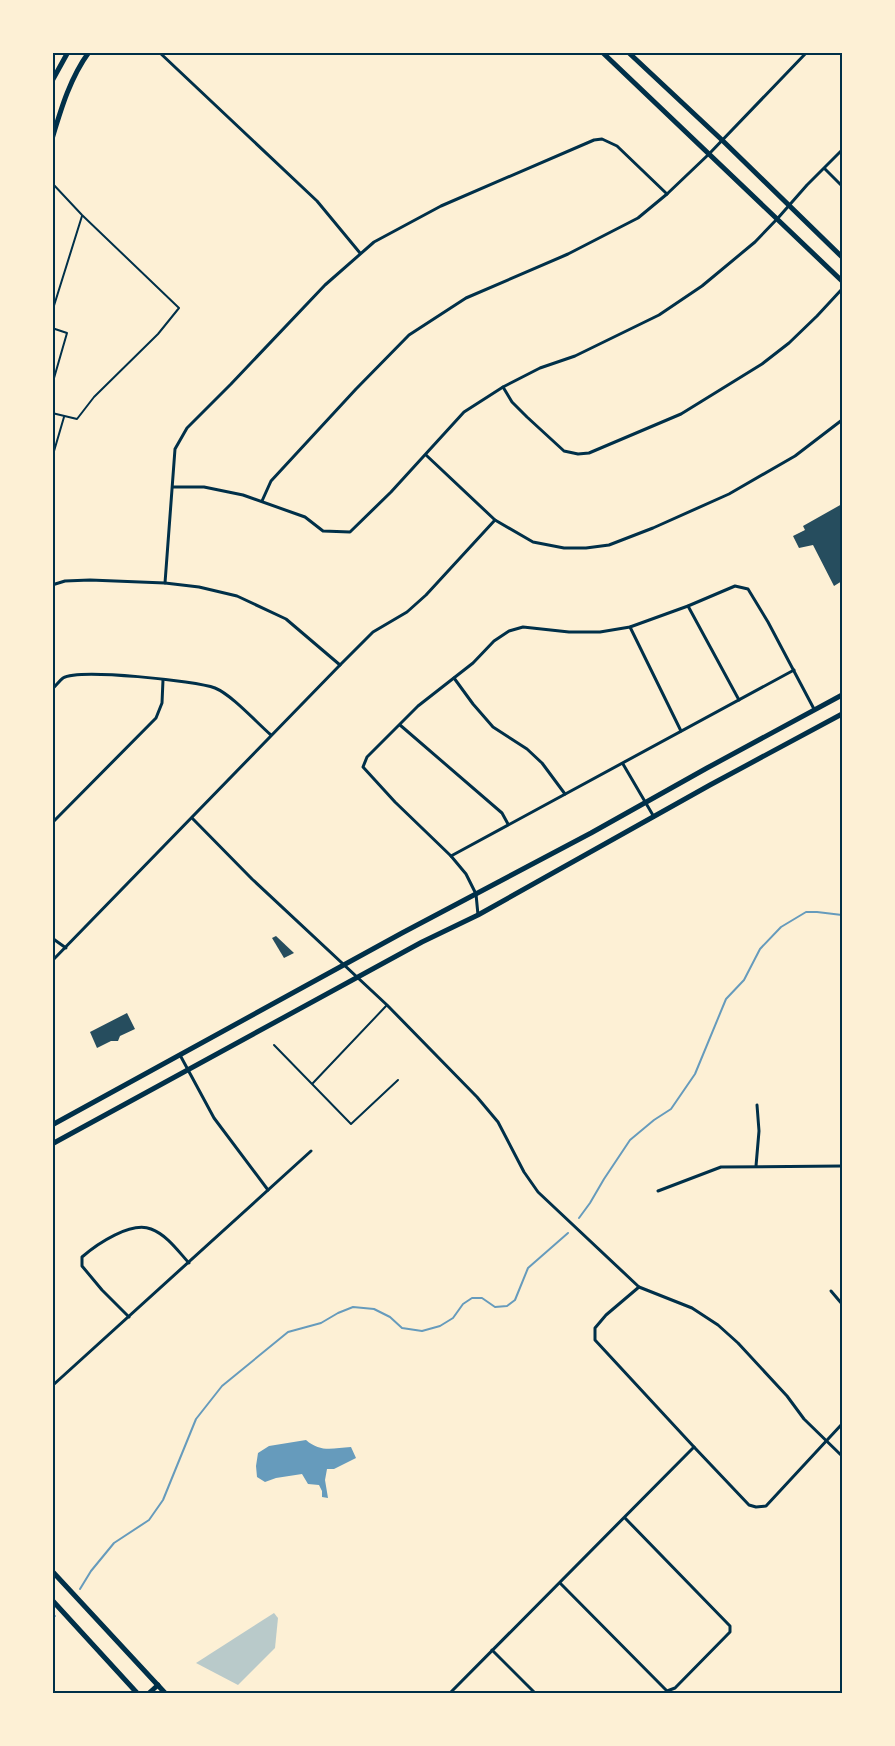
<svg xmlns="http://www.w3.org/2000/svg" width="895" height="1746" font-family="'Varela Round',sans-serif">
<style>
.green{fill:#b9caca}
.water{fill:#669bbc}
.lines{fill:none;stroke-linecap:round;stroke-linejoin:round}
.stream{stroke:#669bbc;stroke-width:2}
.building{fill:#264d5e}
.service{stroke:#003049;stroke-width:2}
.minor{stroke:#003049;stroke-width:3}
.secondary{stroke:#003049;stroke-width:5}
.primary{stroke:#003049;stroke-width:5}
.neatline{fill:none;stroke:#003049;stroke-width:2}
</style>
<rect width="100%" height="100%" fill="#fdf0d5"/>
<polygon class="green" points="274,1613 278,1618 275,1648 238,1685 196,1663"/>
<path class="water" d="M306 1440C321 1453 333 1448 351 1447L356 1458 334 1469H327L325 1480 328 1498 322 1497V1491L319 1485 308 1484 302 1474 276 1478 265 1482 257 1477 256 1466 258 1453 269 1446Z"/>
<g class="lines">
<g class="stream">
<polyline points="579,1218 590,1203 604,1179 630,1140 654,1120 671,1109 695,1074 726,999 744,980 760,949 781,927 806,912 817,912 842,915"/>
<polyline points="80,1589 91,1571 114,1543 149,1520 163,1500 196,1419 222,1386 288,1332 321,1323 338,1313 353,1307 374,1309 390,1317 402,1328 422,1331 440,1326 453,1318 463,1304 472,1298 482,1298 495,1307 507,1306 515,1300 528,1268 568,1233"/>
<polyline points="52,1618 55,1616"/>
</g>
</g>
<g class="building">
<polygon points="842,504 842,581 834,586 813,545 799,548 793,536 805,530 803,526"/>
<polygon points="276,936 294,953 284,958 272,938"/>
<polygon points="127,1013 135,1029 120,1036 118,1041 111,1041 97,1048 90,1032"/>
</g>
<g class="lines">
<g class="service">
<polyline points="52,183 82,215 179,308 158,334 94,397 77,419 52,413"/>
<polyline points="52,312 82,216"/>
<polyline points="52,328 67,333 52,385"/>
<polyline points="52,458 64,417"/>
<polyline points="274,1045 351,1124 398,1080"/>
<polyline points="313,1083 387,1005"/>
</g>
<g class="minor">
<polyline points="159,52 317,201 360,253"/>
<polyline points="825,169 842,186"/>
<polyline points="503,387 512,402 527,417 564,451 578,454 589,453 681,414 762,364 789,343 817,316 842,289"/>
<polyline points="426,455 495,520 533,542 564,548 586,548 609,545 653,528 729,494 795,456 842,420"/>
<polyline points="173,487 204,487 243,495 305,517 323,531 350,532 391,492 464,412 503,387 540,368 575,356 659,315 702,286 755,242 778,218 807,185 842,150"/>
<polyline points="262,501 271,481 356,389 409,335 466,298 568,254 638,218 667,194 709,154 807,52"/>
<polyline points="165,583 175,449 187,428 231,384 325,285 374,242 441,206 594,140 602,139 617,146 667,194"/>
<polyline points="52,585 65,581 90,580 165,583 199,587 237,596 286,619 340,665"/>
<polyline points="688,606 739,700"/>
<polyline points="630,627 681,731"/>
<polyline points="454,678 473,704 493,727 527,749 542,763 565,794"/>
<path d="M52 689C56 686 59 681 63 678 79 668 196 681 215 688 232 695 256 722 271 735"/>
<polyline points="400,725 502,813 508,824"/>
<polyline points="623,764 654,817"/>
<polyline points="192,818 252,879 387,1005 477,1097 498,1122 524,1172 538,1192 639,1287 692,1308 718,1325 738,1343 787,1396 804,1419 842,1456"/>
<polyline points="52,823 156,718 162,703 163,680"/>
<polyline points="451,856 794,670"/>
<polyline points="478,915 476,894 466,874 451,856 395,802 363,767 367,757 418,706 473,663 494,641 509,631 523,627 569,632 600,632 630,627 688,606 735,586 748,589 768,622 814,709"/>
<polyline points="52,938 66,948"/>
<polyline points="52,961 340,665 373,632 407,612 426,595 495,520"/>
<polyline points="180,1055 214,1118 268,1190"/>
<polyline points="756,1166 759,1131 757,1105"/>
<polyline points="658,1191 721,1167 842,1166"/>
<polyline points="639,1287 606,1315 595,1328 595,1340 694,1447 749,1505 756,1507 766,1506 842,1424"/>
<polyline points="831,1291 842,1304"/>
<path d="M129 1317 102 1290 82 1266V1257C97 1244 131 1221 151 1229 167 1235 178 1251 189 1263"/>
<polyline points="52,1386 311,1151"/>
<polyline points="560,1583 667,1691 675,1688 730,1632 730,1626 625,1518"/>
<polyline points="492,1650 536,1694"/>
<polyline points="449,1694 694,1447"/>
</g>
<g class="secondary">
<polyline points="602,52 842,281"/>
<polyline points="628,52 722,140 842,257"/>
<polyline points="52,81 68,52"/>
<path d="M52 139C61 109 70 78 89 52"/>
<polyline points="52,1571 166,1694"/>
<polyline points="52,1600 138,1694"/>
<polyline points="148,1694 158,1685"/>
</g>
<g class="primary">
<polyline points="52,1125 402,933 591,833 707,768 842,695"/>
<polyline points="52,1144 422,942 478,915 710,785 842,714"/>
</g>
</g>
<rect width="895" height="1746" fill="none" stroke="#fdf0d5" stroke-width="108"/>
<rect x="54" y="54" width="787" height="1638" class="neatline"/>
</svg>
